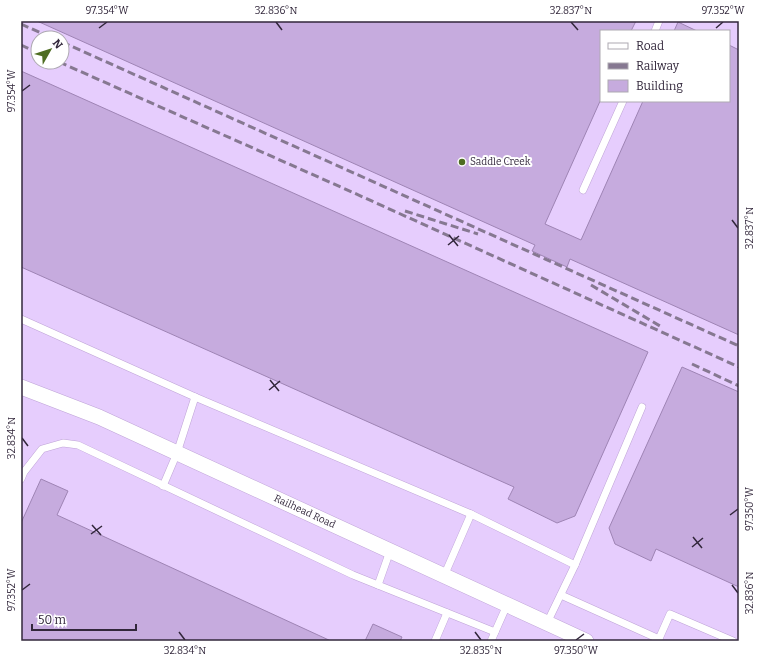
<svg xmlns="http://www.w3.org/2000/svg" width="760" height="662" font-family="Bitter,serif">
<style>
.built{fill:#e6cdfd;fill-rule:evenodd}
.building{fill:#c6abde;stroke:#9e84b4}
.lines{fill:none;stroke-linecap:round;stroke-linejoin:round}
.lane-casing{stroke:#bfa4d7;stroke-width:8}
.street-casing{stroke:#bfa4d7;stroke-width:16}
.lane{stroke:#fff;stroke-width:7}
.street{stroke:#fff;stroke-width:15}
.rail{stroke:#867891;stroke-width:3;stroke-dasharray:8 4;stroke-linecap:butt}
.ticks{fill:none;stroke:#32273b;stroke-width:1.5}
.poi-dot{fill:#4e6d22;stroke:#fff;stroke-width:1.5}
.labels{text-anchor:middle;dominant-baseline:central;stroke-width:4;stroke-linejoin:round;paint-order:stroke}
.poi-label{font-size:10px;fill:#32273b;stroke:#fff;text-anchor:start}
.street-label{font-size:10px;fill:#32273b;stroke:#fff}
.neatline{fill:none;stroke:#32273b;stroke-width:1.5}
.ticks-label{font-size:10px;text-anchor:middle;fill:#32273b}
</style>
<rect width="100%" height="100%" fill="#ebdafa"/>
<path class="built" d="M21 21H739V641H21ZM601 31H729V101H601ZM38 38H62V62H38Z"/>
<g class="building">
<polygon points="37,21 636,21 631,31 601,31 601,99 545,224 581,240 643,101 729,101 729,45 739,50 739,335 570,259 567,267 532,251 535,245"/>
<polygon points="678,22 697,31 674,31"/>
<polygon points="21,71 648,352 575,516 557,523 508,499 514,487 21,267"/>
<polygon points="682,367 739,392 739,587 656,549 651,561 615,544 609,528"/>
<polygon points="41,479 68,491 57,515 331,641 21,641 21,523"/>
<polygon points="373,624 402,637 400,641 365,641"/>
</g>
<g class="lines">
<g class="lane-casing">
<g id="lane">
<polyline points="655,31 659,21"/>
<polyline points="583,190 623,101"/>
<polyline points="21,319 195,397 177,453 163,486"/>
<polyline points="195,397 471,514 575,565"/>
<polyline points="21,479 24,472 42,449 63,443 78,445 353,575 495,632"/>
<polyline points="444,576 471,514"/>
<polyline points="378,585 390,551"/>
<polyline points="561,595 659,639"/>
<polyline points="547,623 575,565 642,407"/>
<polyline points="435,641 447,613"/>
<polyline points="491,641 507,605"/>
<polyline points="658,641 670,614 733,641"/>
</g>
</g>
<g class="street-casing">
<g id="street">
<path id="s1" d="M21 387 99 417 586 641"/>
</g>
</g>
<use href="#lane" class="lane"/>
<use href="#street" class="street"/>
<g class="rail">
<polyline points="21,24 52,38"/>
<polyline points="62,42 739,346"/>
<polyline points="21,45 38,53"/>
<polyline points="59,62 343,188 739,367"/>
<polyline points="405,211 478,234"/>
<polyline points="591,285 660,326"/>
<polyline points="692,364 739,386"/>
</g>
</g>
<path class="ticks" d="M276 22 282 30M571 22 578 30M99 28 107 22M716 28 723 22M22 91 30 85M732 220 738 228M449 235 458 246M448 245 459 236M270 380 279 391M269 390 280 381M22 438 28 446M730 515 738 509M92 525 101 535M91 534 102 526M693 537 702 548M692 547 703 538M732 585 738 593M22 590 30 584M179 632 185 640M475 632 481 640M576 640 584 634"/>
<circle class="poi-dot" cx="462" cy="162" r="4"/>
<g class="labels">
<g class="poi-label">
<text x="470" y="162">Saddle Creek</text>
</g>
<g class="street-label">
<text stroke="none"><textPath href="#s1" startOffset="310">Railhead Road</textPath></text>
</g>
</g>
<rect width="760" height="662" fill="none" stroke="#ffffff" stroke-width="44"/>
<rect x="600" y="30" width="130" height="72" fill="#ffffff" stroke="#ada9b1"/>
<rect x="608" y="43" width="20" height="6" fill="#ffffff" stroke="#ada9b1"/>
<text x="636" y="50" font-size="12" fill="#32273b">Road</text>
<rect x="608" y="63" width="20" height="6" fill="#867891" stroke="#ada9b1"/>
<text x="636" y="70" font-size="12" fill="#32273b">Railway</text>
<rect x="608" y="80" width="20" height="12" fill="#c6abde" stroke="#ada9b1"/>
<text x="636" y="90" font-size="12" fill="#32273b">Building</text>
<g transform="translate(50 50) rotate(51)"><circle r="19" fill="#ffffff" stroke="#ada9b1"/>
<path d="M0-3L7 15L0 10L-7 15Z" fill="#4e6d22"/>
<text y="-6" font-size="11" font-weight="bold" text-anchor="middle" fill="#32273b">N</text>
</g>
<path d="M32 624v6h104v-6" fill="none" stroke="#32273b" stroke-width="2"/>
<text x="38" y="624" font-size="12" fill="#32273b" stroke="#ffffff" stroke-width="3" paint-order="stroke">50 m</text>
<rect x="22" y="22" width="716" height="618" class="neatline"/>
<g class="ticks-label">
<text x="107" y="14">97.354°W</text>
<text x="276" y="14">32.836°N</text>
<text x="571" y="14">32.837°N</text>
<text x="723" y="14">97.352°W</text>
<text transform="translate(11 91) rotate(-90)" y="4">97.354°W</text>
<text transform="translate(749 228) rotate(-90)" y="4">32.837°N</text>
<text transform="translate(11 438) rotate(-90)" y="4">32.834°N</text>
<text transform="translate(749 509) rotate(-90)" y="4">97.350°W</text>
<text transform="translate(11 590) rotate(-90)" y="4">97.352°W</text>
<text transform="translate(749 593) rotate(-90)" y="4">32.836°N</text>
<text x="185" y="654">32.834°N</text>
<text x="481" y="654">32.835°N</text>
<text x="576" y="654">97.350°W</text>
</g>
</svg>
